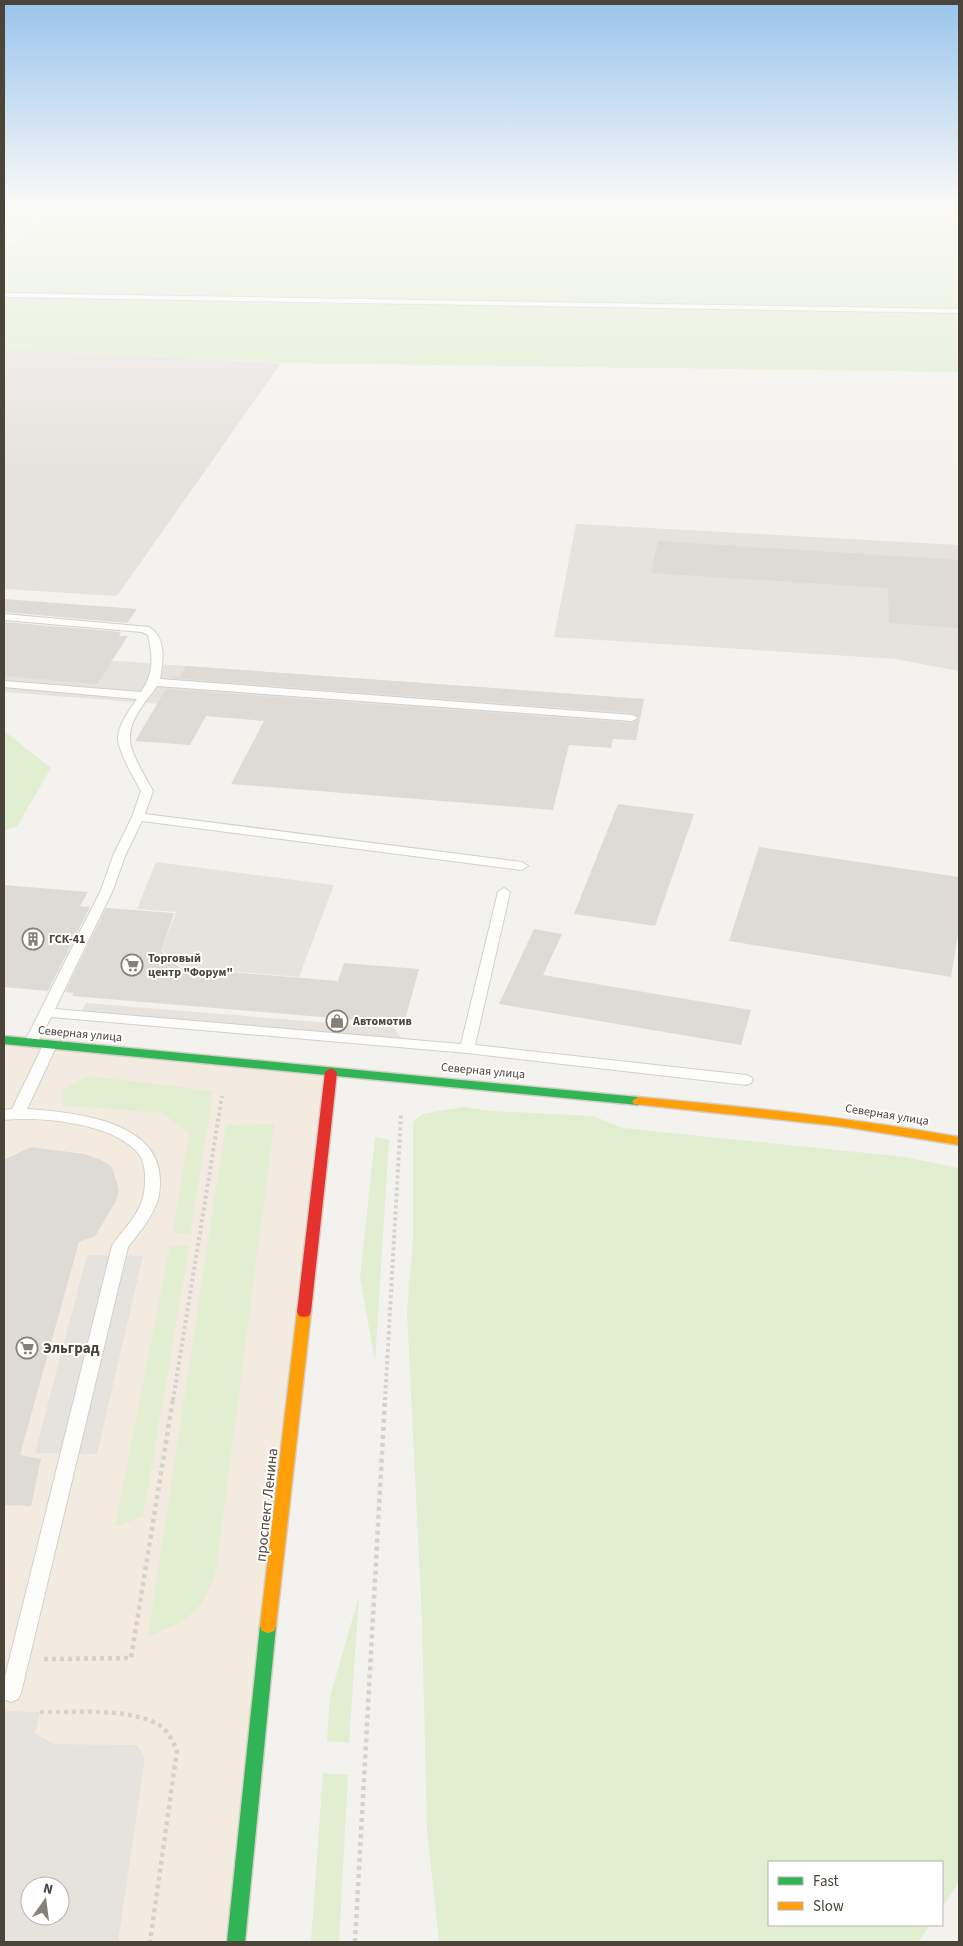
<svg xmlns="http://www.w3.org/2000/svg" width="963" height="1946" font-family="'Source Sans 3',sans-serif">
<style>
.commercial{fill:#f3ebdf;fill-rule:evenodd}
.industrial{fill:#e6e2de}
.green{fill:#e1eecf}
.parking{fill:#e6e3df;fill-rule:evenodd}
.building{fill:#dedbd6}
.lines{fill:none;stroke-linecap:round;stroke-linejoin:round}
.lane-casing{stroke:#d2d0cb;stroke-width:2}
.fast-casing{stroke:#d3cfc5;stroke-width:3}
.slow-casing{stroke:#d3cfc5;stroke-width:3}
.jam-casing{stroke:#d3cfc5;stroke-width:3}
.path-far1{stroke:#d3d2cc;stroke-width:4;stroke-dasharray:3 3;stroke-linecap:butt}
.path{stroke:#d3d2cc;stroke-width:4.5;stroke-dasharray:4 4;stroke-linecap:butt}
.lane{fill:#fdfdfc;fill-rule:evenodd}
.fast{fill:#30b455;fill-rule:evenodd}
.slow{fill:#ff9f0a;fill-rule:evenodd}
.jam{fill:#e5322d;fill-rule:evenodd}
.labels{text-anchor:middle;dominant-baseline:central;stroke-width:4;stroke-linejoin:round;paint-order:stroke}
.poi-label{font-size:12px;font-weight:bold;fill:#4b4439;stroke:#fff;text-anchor:start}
.street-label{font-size:12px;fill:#4b4439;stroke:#fff}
.near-poi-label{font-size:15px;font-weight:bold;fill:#4b4439;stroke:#fff;text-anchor:start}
.near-street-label{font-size:15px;fill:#4b4439;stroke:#fff}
</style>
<rect width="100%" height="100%" fill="#f4f2ee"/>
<path class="commercial" d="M4 1040 331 1072 236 1942H4ZM30 1886H60V1916H30Z"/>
<g class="industrial">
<polygon points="4,349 281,363 117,596 4,589"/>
<polygon points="576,524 959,545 959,671 895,659 554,637"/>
<polygon points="4,653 644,699 636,740 4,692"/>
</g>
<g class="green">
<polygon points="4,202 26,202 47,209 4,243"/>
<polygon points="67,202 959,202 959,372 290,363 4,349 4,251 25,233"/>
<polygon points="4,731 51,768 17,826 4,831"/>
<polygon points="88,1076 213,1091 190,1234 173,1233 189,1132 162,1113 62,1105 63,1090"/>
<polygon points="464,1107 491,1111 593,1116 623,1128 905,1157 959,1168 959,1882 942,1908 942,1862 769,1862 769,1925 930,1925 918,1942 439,1942 427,1830 422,1620 407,1311 413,1241 413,1122 422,1114"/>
<path d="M274 1124 216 1570C204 1611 187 1622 148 1636L226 1125Z"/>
<polygon points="375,1137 389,1140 375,1362 360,1277"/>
<polygon points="170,1246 189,1246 143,1516 115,1527"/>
<polygon points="359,1596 349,1743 327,1741 330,1697"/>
<polygon points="323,1773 348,1775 339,1942 311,1942"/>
</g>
<g class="parking">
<polygon points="156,862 334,885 299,977 182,967 161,950 176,912 137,909"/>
<polygon points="86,1003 394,1028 402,1039 81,1012"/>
<polygon points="87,1255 143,1256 97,1454 35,1453"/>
<path d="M4 1711 40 1712 35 1733 54 1744 137 1745 145 1758 118 1942H4ZM30 1886H60V1916H30Z"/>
</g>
<g class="building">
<polygon points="658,541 959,560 959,628 889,623 888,588 651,573"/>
<polygon points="4,599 137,609 127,623 4,612"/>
<polygon points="4,622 121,632 119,636 128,636 97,684 4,676"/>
<polygon points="186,666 644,699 640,718 632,713 172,678 173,676 179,677"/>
<polygon points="166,689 632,723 640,719 636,740 613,739 611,748 569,745 553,810 231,784 264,721 206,716 190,745 135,741"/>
<polygon points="618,804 694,814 655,926 574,914"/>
<polygon points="759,847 959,877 959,928 951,977 729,941"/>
<polygon points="4,885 88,892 80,906 90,907 48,991 4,987"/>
<polygon points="106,908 174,913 161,951 180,968 338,981 344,963 419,969 404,1024 72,996 74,993 65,992"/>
<polygon points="534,929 562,934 543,975 751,1010 741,1045 499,1004"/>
<polygon points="31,1147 84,1154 101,1160 112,1167 119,1190 116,1201 95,1236 79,1242 20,1455 41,1459 31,1506 4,1505 4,1160"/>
</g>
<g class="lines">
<g class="lane-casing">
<g id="lane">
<polygon points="4,293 959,309 959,313 4,297"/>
<path d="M4 614 149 627C167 638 163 661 160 679L632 715 638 718 632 721 157 686C148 699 130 718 130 737 129 752 146 778 153 791L145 814 522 862 528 866 522 870 142 821 125 856 113 890 55 1009 461 1044 498 892 504 888 510 892 475 1045 746 1075 751 1077 753 1080 751 1083 746 1085 467 1053 51 1017 36 1046H26L24 1043 101 890 113 856 132 817 141 791C134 778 118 752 118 737 119 724 130 709 137 699L4 687V681L141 692C154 674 153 656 148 635L142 632 4 620Z"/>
<path d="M50 1041 55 1042 57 1045 27 1109C72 1112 159 1120 160 1179 160 1187 160 1195 157 1202 151 1219 139 1233 128 1247L21 1693 18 1699 11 1702 4 1699V1681L112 1246C122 1230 138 1217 143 1198 146 1185 147 1163 138 1153 113 1123 40 1116 4 1120V1110L12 1109 43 1045 45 1042Z"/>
</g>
</g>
<g class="fast-casing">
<g id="fast">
<polygon points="4,1036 638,1097 644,1101 638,1105 4,1044"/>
<polygon points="268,1619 274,1621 276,1626 245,1942 227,1942 260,1626 262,1621"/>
</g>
</g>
<g class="slow-casing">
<g id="slow">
<path d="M638 1097C746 1107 853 1118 959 1137V1145L839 1126 634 1104 632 1101Z"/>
<polygon points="304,1307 309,1308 311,1312 276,1626 274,1631 268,1633 262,1631 260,1626 297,1312 299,1308"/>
</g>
</g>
<g class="jam-casing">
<polygon id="jam" points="331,1068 337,1072 311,1312 309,1316 304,1317 299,1316 297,1312 325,1072"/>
</g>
<g class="path-far1">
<polyline points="173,1400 222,1096"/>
<polyline points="385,1400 401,1115"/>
</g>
<g class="path">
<polyline points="44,1659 131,1658 173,1399"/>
<path d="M40 1712C74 1713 129 1707 159 1725 168 1730 172 1741 177 1750L150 1942"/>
<polyline points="355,1942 385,1399"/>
</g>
<use href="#lane" class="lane"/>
<use href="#fast" class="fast"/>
<use href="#slow" class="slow"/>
<use href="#jam" class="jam"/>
</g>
<linearGradient id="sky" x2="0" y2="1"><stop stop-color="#98c4ec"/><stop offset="0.43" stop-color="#faf9f7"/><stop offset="1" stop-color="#faf9f7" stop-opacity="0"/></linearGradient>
<rect width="963" height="475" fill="url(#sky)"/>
<defs>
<g id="building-ring" transform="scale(1.125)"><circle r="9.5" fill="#fff" stroke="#868178" stroke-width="1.5"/><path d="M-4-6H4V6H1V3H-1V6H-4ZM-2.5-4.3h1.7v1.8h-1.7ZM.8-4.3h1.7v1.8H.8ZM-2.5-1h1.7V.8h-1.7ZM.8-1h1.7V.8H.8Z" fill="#868178"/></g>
<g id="supermarket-ring" transform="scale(1.125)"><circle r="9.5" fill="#fff" stroke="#868178" stroke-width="1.5"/><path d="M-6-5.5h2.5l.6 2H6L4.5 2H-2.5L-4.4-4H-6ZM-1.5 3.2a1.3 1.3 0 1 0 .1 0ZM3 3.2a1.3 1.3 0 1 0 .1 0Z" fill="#868178"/></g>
<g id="shop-ring" transform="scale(1.125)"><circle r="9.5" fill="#fff" stroke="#868178" stroke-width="1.5"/><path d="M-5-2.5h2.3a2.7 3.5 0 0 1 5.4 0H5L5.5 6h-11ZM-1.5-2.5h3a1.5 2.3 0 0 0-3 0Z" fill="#868178"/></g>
</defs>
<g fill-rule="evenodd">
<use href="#building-ring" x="33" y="939"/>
<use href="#supermarket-ring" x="132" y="965"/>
<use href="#shop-ring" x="337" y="1021"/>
<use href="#supermarket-ring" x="27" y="1348"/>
</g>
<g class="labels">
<g class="poi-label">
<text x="49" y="939">ГСК-41</text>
<text x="148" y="958">Торговый<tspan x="148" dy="14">центр "Форум"</tspan></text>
<text x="353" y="1021">Автомотив</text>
</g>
<g class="street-label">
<text transform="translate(80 1034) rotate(5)">Северная улица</text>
<text transform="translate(483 1071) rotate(5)">Северная улица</text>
<text transform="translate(887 1115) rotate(9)">Северная улица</text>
</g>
<g class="near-poi-label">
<text x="43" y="1348">Эльград</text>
</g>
<g class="near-street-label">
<text transform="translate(267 1505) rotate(-84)">проспект Ленина</text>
</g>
</g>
<rect width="963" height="1946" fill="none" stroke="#4b4439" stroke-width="10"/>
<rect x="768" y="1861" width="175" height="65" fill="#ffffff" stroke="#b7b4b0"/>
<rect x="778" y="1877" width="25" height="8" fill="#30b455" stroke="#b7b4b0"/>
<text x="813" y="1886" font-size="15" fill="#4b4439">Fast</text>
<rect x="778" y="1902" width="25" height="8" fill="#ff9f0a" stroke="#b7b4b0"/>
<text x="813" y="1911" font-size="15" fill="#4b4439">Slow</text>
<g transform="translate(45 1901) rotate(14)"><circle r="24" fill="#ffffff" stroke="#b7b4b0"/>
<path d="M0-4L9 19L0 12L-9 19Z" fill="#868178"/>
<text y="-8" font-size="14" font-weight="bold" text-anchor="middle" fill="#4b4439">N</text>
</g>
</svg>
